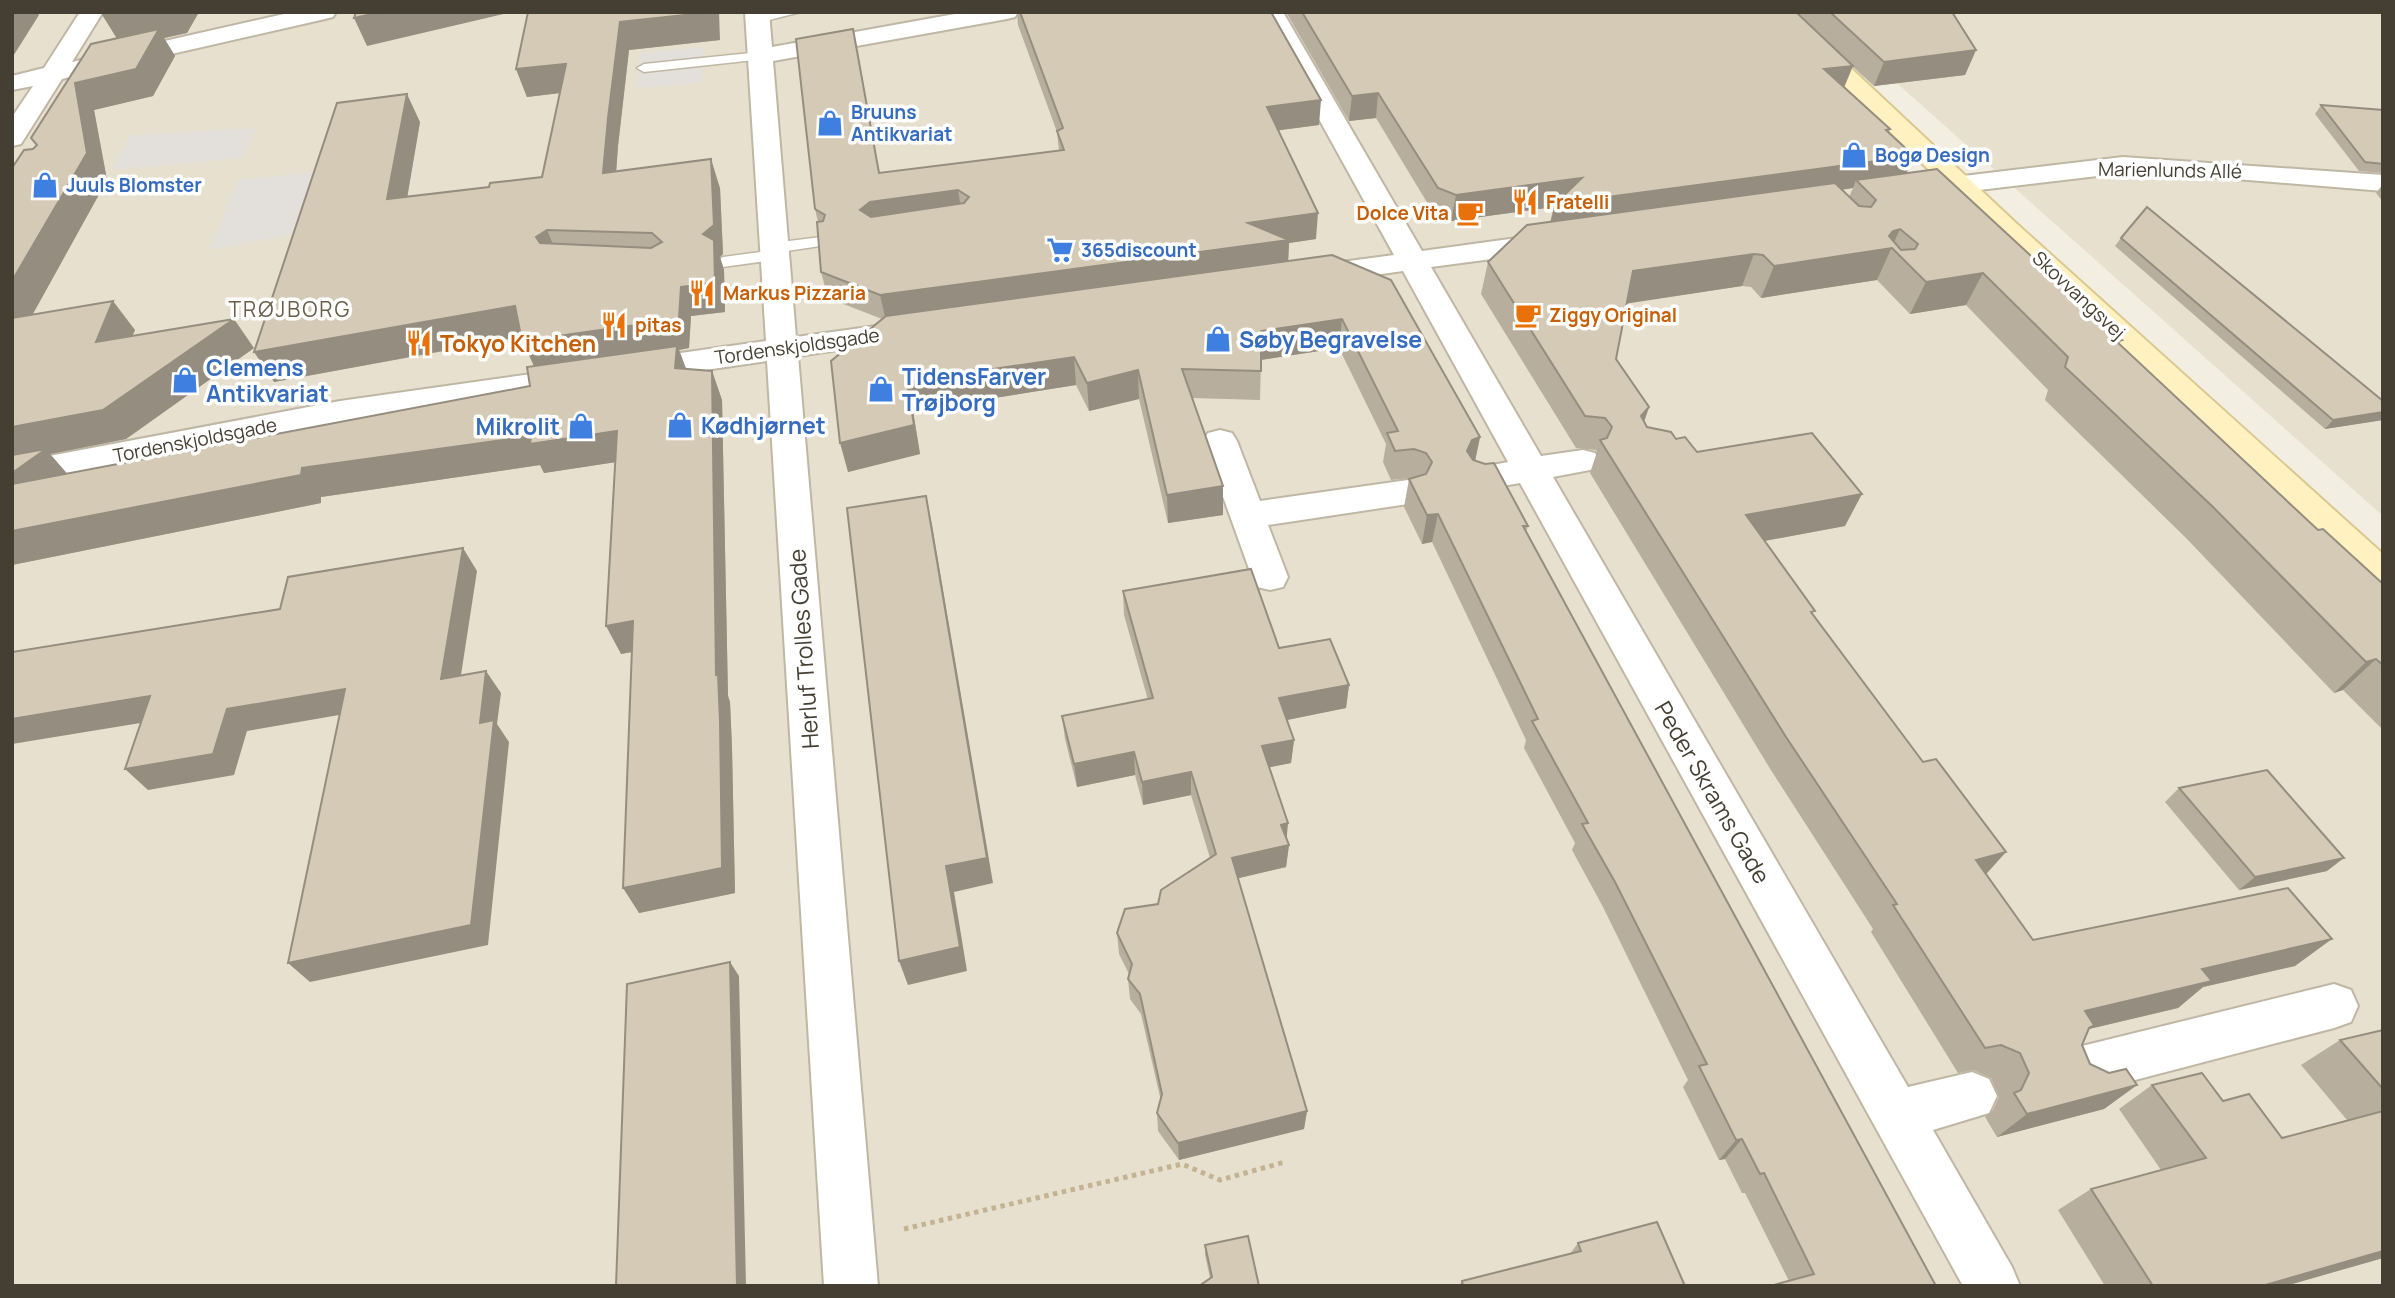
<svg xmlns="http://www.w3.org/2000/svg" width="2395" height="1298" font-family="Manrope,sans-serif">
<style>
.residential{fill:#e8e0cf}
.parking{fill:#e3e0db}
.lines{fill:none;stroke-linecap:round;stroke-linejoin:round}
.lane-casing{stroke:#bfb6a4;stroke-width:3}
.street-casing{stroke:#bfb6a4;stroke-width:4}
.secondary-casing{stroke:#dbc88e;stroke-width:4}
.path{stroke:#c3b393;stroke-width:5;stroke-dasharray:4.5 4.5;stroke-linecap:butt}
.lane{fill:#fff;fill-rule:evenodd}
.street{fill:#fff;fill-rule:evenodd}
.secondary{fill:#fff1c0;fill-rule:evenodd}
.wall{fill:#b7ae9d;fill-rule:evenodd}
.shaded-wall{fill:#958d7f}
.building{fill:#d5cab6;stroke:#958d7f;stroke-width:2;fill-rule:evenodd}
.labels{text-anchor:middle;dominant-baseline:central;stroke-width:7;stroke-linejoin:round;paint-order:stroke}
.far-shop-label{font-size:19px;font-weight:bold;fill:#366cbe;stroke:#fff;text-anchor:start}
.far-street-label{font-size:19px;fill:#453e32;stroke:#fff}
.far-food-label{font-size:19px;font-weight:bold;fill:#c56008;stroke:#fff;text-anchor:start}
.far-quarter-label{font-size:21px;letter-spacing:2px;fill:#695c48;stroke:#fff}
.shop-label{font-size:23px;font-weight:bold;fill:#366cbe;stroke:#fff;text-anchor:start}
.food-label{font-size:23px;font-weight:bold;fill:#c56008;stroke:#fff;text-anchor:start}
.street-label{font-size:23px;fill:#453e32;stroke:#fff}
</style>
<rect width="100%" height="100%" fill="#f3eee2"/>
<g class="residential">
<polygon points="12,12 1738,12 2383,643 2383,1286 12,1286"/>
<polygon points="1817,12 2383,12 2383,516"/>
</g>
<g class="parking">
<polygon points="704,47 702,82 636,89 640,53"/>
<polygon points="257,128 242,158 112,170 130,135"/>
<polygon points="416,160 405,212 210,250 238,180"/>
</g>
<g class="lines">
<g class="lane-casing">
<g id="lane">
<polygon points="773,12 801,12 757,23 751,19"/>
<polygon points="760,52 765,53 765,59 644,72 637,68 644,64"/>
<polygon points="821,237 827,239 829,242 827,245 780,252 782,255 780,258 774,260 723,267 715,262 723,257 767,251 765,248 767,245 773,243"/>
</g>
</g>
<g class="street-casing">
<g id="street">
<polygon points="80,12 103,12 72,62 293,12 336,12 333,17 325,19 62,79 21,144 12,146 12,117 33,86 12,90 12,76 44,68"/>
<polygon points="745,12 769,12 772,47 966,12 1018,12 1015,17 1007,19 773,61 796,337 912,321 923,323 927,330 923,337 912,339 798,356 878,1286 824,1286 767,361 340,423 12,487 12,463 340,401 766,341"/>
<polygon points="1260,12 1283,12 1422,251 1553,233 1563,236 1567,242 1563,248 1553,251 1431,267 1541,456 1583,450 1595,453 1600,461 1595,469 1553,477 1908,1087 1972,1072 1989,1079 1997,1096 1989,1113 1933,1130 2012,1267 2020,1286 1963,1286 1520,483 1480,490 1468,486 1463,478 1468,470 1508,462 1403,271 1311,284 1301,281 1296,275 1301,269 1311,266 1394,255"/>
<polygon points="2123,157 2383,175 2383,191 2211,177 2123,173 1921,197 1911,195 1907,189 1911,183 1921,181"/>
<polygon points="1220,430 1232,433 1237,441 1260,501 1408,480 1420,484 1425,492 1420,500 1408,504 1268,525 1288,577 1283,587 1270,590 1257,587 1252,577 1203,441 1208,433"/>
<polygon points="2334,984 2351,990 2358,1006 2351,1022 2334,1028 2078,1095 2061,1088 2054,1071 2061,1054 2078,1047"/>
</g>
</g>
<g class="secondary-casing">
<polygon id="secondary" points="1766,12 1791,12 2017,224 2383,554 2383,588 2370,584 1997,236"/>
</g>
<polyline class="path" points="904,1229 1182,1164 1220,1180 1285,1162"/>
<use href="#lane" class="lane"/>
<use href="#street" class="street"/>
<use href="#secondary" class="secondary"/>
</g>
<g class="wall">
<polygon points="101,12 199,12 187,33 164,38 175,56 153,96 94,110 107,180 33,314 135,330 132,336 254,348 126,439 50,454 67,474 530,386 534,366 521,337 274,382 420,122 407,197 489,187 542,177 560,93 527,97 516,69 528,12 720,40 629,50 618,146 616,172 720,188 723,254 720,257 724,270 725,312 691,316 689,348 679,350 686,369 712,371 722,400 728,696 730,702 732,748 735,893 639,913 632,652 621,654 615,462 544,473 540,465 321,497 321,503 12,565 12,168 37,145 31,138 117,39"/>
<polygon points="1017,12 1271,12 1319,125 1279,130 1316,239 1289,243 1288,261 1480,437 1475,461 1528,526 1526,532 1936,1286 1789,1281 1745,1193 1742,1193 1725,1159 1719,1160 1683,1087 1688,1080 1603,907 1572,850 1575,843 1524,748 1526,740 1432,542 1422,544 1404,507 1409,479 1411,478 1391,480 1383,462 1386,444 1339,348 1261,360 1260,400 1192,398 1223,486 1223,515 1168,523 1139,399 1089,411 1076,385 913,411 920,454 848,472 882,319 828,298 821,272 818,222 815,209 858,53 879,173 1059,151 1057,132 1018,25"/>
<path d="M1286 12H1952L1976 50 1965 75 1874 86 1852 66 1844 87 1890 129 1889 132 1907 173 2122 340 2119 344 2318 530 2383 584V730L2343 690 2334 693 2187 539 2045 400 2048 390 1966 305 1910 314 1877 280 1761 298 1751 287 1742 286 1627 303 1616 359 1649 407 1644 422 1647 427 1676 439 1697 452 1845 526 1764 541 1986 874 2033 940 2295 966 2203 987 2178 1008 2089 1029 2082 1045 2090 1064 2137 1085 2104 1109 1997 1137 1985 1117 1993 1110 1999 1097 1991 1078 1973 1070 1958 1073 1871 932 1873 929 1769 767 1590 473 1597 452 1596 450 1576 448 1481 294 1488 262 1550 222 1554 207 1451 221 1434 214 1376 118 1349 121ZM1853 188 1849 197 1842 190Z"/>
<polygon points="2321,105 2383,110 2383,173 2359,171 2315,114"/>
<polygon points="2383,184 2383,202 2376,193"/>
<polygon points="2121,238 2383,401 2383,420 2325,429 2115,246"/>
<polygon points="1123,591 1279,648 1349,685 1346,708 1287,720 1294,740 1291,763 1269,767 1289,845 1286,867 1238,878 1307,1111 1304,1129 1179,1160 1158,1131 1157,1113 1161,1101 1141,1014 1130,999 1128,979 1129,974 1119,954 1117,933 1158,904 1210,858 1191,795 1143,805 1135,775 1077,787 1065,739 1062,716 1148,700 1124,615"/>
<polygon points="2179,788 2327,871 2239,890 2165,802"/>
<polygon points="2383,1030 2383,1258 2285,1286 2105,1286 2058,1210 2091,1189 2161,1170 2119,1109 2152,1085 2223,1101 2282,1138 2347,1120 2301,1065 2340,1040"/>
<polygon points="1578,1243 1685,1286 1459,1286 1462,1281 1570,1254"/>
<polygon points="1205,1245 1259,1286 1210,1278 1205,1255"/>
</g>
<g class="shaded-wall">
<polygon points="12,12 37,12 39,15 12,58"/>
<polygon points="104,12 199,12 187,33 164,38 175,56 153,96 94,110 107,180 25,328 12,332 12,281 75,83 123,48 101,13"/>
<polygon points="381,12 512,12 367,46 354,18"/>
<polygon points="713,12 719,12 720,40 629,50 618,146 614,202 603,173 608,118 620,22"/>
<polygon points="1976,50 1965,75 1874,86 1884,62"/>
<polygon points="566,64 577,91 527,97 516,69"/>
<polygon points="1853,66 1843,90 1824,69"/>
<polygon points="1378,93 1376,118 1349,121 1352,96"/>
<polygon points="407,94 420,122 402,228 387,199"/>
<polygon points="1321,100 1319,125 1266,132 1267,107"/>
<polygon points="1914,156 1903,181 1856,180 1853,188 1549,230 1554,207 1451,221 1456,195 1582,178"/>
<polygon points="711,159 720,188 723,254 720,257 724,270 725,312 691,316 689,348 679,350 688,374 536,370 522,341 681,287 703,234"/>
<polygon points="958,190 962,215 876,227 860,210 870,202"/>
<polygon points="1318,213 1316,239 1289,243 1288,266 886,321 880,295 1248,223"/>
<polygon points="1900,229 1877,280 1761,298 1774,266 1889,236 1893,231"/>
<polygon points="547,230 559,259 548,266 536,237"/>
<polygon points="1754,254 1742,286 1624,304 1633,271"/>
<polygon points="1983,273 1966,305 1910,314 1926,282"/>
<polygon points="113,301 135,330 118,371 96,342"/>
<polygon points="515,306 529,335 274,382 254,352"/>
<polygon points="234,319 254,348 126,439 50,454 71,478 12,513 12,427"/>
<polygon points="1342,319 1339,348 1260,360 1261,331"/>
<polygon points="1074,357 1076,385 913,411 920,454 848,472 840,443 907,382"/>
<polygon points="1138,370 1139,399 1089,411 1087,383"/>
<polygon points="712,371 722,400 728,696 730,702 732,748 735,893 639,913 623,888 716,675"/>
<polygon points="1649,407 1638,439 1641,416"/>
<polygon points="2383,412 2383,420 2325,429 2333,420"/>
<polygon points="617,431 630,460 544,473 540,465 321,497 321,503 12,565 12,531 302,468 531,436"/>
<polygon points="1480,437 1474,466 1467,451 1472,440"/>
<polygon points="1223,486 1223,515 1168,523 1167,495"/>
<polygon points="1862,494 1845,526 1732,547 1746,515"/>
<polygon points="926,496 932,525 993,883 954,892 967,971 908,985 899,961 946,866"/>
<polygon points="1438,514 1432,542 1422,544 1427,515"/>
<polygon points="463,548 477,571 457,701 441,679"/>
<polygon points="633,621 647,649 621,654 606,626"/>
<polygon points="2376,659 2343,690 2334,693 2366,662"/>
<polygon points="486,671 501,693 497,724 509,742 488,945 310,982 288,963 480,723"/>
<polygon points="1349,685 1346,708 1277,722 1279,698"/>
<polygon points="345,689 362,711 247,731 234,775 148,790 125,769 227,709"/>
<polygon points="150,696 171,718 12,744 12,719"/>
<polygon points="1294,740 1291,763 1261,769 1262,746"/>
<polygon points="1134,752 1135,775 1077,787 1074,764"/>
<polygon points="1191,772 1191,795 1143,805 1142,782"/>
<polygon points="1288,823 1286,846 1289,845 1286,867 1231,880 1232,858 1281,825"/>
<polygon points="2006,852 1980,881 1976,860"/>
<polygon points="2344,858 2327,871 2239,890 2255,877"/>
<polygon points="2332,939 2295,966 2203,987 2178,1008 2089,1029 2085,1011 2202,969"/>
<polygon points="730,962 739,976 746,1286 737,1286"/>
<polygon points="2137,1085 2104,1109 1997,1137 2027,1114"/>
<polygon points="1307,1111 1304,1129 1179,1160 1178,1143"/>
<polygon points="1742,1139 1725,1159 1719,1160 1736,1140"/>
<polygon points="2383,1251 2383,1258 2285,1286 2262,1286"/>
</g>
<g class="building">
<polygon points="356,12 381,12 354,18"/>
<path d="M528 12H713L620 22 608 118 603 173 711 159 714 225 703 234 714 240 715 283 681 287 679 319 522 341 515 306 254 352 337 103 407 94 387 199 489 187 490 183 542 177 566 64 516 69ZM547 230 652 233 662 242 651 248 540 243 536 237Z"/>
<path d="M1020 12H1271L1321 100 1267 107 1318 213 1248 223 1289 240 880 295 821 272 817 222 823 221 825 215 815 209 796 39 853 29 879 173 1064 150 1057 131 1063 128ZM958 190 969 197 964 203 871 217 860 210 870 202Z"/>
<polygon points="1302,12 1796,12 1853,66 1824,69 1890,129 1886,130 1914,156 1555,204 1582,178 1456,195 1438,188 1378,93 1352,96"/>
<polygon points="1830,12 1952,12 1976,50 1884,62"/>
<polygon points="159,29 136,69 75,83 87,153 12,281 12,168 24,150 33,149 37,145 31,138 91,44"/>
<polygon points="2321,105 2383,110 2383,164 2365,162"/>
<path d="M1937 169 2122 340 2116 341 2318 530 2323 529 2383 584V665L2376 659 2366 662 2213 507 2065 367 2068 357 1983 273 1926 282 1892 248 1774 266 1763 255 1754 254 1633 271 1616 359 1649 407 1641 416 1647 427 1671 432 1676 439 1685 437 1697 452 1812 433 1862 494 1746 515 1815 611 1811 612 1923 762 1936 759 2006 852 1976 860 2033 940 2288 888 2332 939 2202 969 2212 981 2085 1011 2094 1025 2089 1028 2082 1045 2090 1064 2109 1073 2126 1069 2137 1085 2027 1114 2014 1093 2021 1090 2029 1073 2020 1053 2001 1045 1985 1048 1893 905 1897 904 1786 737 1600 440 1607 438 1612 427 1605 418 1585 416 1488 262 1527 225 1835 183 1859 206 1871 207 1876 200 1856 180ZM1900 229 1918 244 1915 249 1901 250 1889 236 1893 231Z"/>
<polygon points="2147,207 2383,401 2383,412 2333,420 2121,238"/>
<polygon points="1332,255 1391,280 1480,437 1472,440 1467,451 1473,460 1485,464 1494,463 1528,526 1523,526 1936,1286 1770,1286 1814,1274 1764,1173 1760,1174 1742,1139 1736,1140 1699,1066 1707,1064 1615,882 1582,824 1588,823 1532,721 1538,719 1438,514 1427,515 1409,479 1426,474 1432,462 1426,453 1414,449 1395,451 1387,433 1398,431 1342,319 1261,331 1261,371 1182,369 1223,486 1167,495 1138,370 1087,383 1074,357 907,382 914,425 840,443 831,361 886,316"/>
<polygon points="113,301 96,342 234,319 103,410 12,427 12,318"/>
<polygon points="677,346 675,368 712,371 716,675 718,674 720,721 722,868 623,888 633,621 606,626 617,431 530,444 531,436 302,468 301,475 12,531 12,484 530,386 527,367"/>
<polygon points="46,449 12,473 12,455"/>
<polygon points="926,496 987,858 946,866 960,947 899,961 847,508"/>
<polygon points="463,548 441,679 486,671 480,723 494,720 471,925 288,963 345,689 227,709 213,754 125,769 150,696 12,719 12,652 280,609 288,577"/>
<polygon points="1251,569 1279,648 1330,639 1349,685 1279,698 1294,740 1262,746 1288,823 1281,825 1289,845 1232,858 1307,1111 1178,1143 1157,1113 1162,1094 1140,994 1128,979 1132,964 1117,933 1125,909 1158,904 1161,890 1216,854 1191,772 1142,782 1134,752 1074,764 1062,716 1153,698 1123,591"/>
<polygon points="2267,770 2344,858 2255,877 2179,788"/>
<polygon points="730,962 737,1286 616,1286 627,984"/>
<polygon points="2383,1030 2383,1089 2340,1040"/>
<polygon points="2202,1073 2223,1101 2249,1094 2282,1138 2383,1111 2383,1251 2262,1286 2153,1286 2091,1189 2206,1158 2152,1085"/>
<polygon points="1657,1222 1685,1286 1463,1286 1462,1281 1581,1251 1578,1243"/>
<polygon points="1248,1236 1259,1286 1199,1286 1212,1277 1205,1245"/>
</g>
<defs>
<g id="shop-bare" transform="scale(2.1)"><path d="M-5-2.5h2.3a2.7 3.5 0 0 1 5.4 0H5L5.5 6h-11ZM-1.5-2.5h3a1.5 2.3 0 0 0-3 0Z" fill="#3f7fe0" stroke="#fff" stroke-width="2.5" paint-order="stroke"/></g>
<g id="restaurant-bare" transform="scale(2.1)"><path d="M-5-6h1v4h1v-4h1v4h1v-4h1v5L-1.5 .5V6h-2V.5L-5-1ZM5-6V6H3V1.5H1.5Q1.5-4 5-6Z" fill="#e8710a" stroke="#fff" stroke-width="2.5" paint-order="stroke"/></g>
<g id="cafe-bare" transform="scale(2.1)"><path d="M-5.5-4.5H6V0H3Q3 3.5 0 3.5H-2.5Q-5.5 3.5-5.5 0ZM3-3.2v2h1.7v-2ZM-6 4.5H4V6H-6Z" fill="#e8710a" stroke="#fff" stroke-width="2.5" paint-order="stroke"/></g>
<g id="supermarket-bare" transform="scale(2.1)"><path d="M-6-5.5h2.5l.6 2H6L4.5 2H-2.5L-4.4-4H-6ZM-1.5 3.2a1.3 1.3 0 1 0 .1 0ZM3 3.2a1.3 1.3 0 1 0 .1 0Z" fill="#3f7fe0" stroke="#fff" stroke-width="2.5" paint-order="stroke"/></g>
</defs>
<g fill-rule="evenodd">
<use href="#shop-bare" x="830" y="123"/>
<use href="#shop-bare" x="1854" y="155"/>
<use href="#shop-bare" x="45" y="185"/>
<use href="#restaurant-bare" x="1525" y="202"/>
<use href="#cafe-bare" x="1470" y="213"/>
<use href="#supermarket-bare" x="1060" y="250"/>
<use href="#restaurant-bare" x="702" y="293"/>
<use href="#cafe-bare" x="1528" y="315"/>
<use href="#restaurant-bare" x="614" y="325"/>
<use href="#shop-bare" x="1218" y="339"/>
<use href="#restaurant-bare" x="419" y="343"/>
<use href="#shop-bare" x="185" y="380"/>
<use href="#shop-bare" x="881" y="389"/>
<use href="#shop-bare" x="680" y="425"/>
<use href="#shop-bare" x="581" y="426"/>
</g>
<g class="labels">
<g class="far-shop-label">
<text x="851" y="112">Bruuns<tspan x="851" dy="22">Antikvariat</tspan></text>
<text x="1875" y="155">Bogø Design</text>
<text x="66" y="185">Juuls Blomster</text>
<text x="1081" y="250">365discount</text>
</g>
<g class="far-street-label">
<text transform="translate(2170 170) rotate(1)">Marienlunds Allé</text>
<text transform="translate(2079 295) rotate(43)">Skovvangsvej</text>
<text transform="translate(797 346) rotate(-8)">Tordenskjoldsgade</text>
<text transform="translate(195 440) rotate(-11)">Tordenskjoldsgade</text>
</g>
<g class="far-food-label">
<text x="1546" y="202">Fratelli</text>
<text x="1449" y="213" text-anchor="end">Dolce Vita</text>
<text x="723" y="293">Markus Pizzaria</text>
<text x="1549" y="315">Ziggy Original</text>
<text x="635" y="325">pitas</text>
</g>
<g class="far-quarter-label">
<text x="290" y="309">TRØJBORG</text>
</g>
<g class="shop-label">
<text x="1239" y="339">Søby Begravelse</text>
<text x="206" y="367">Clemens<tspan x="206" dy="26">Antikvariat</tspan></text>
<text x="902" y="376">TidensFarver<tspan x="902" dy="26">Trøjborg</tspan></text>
<text x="701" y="425">Kødhjørnet</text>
<text x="560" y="426" text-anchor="end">Mikrolit</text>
</g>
<g class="food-label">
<text x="440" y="343">Tokyo Kitchen</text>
</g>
<g class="street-label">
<text transform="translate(803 649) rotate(-94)">Herluf Trolles Gade</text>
<text transform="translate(1713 792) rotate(60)">Peder Skrams Gade</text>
</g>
</g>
<rect width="2395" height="1298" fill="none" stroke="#453e32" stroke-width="28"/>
</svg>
